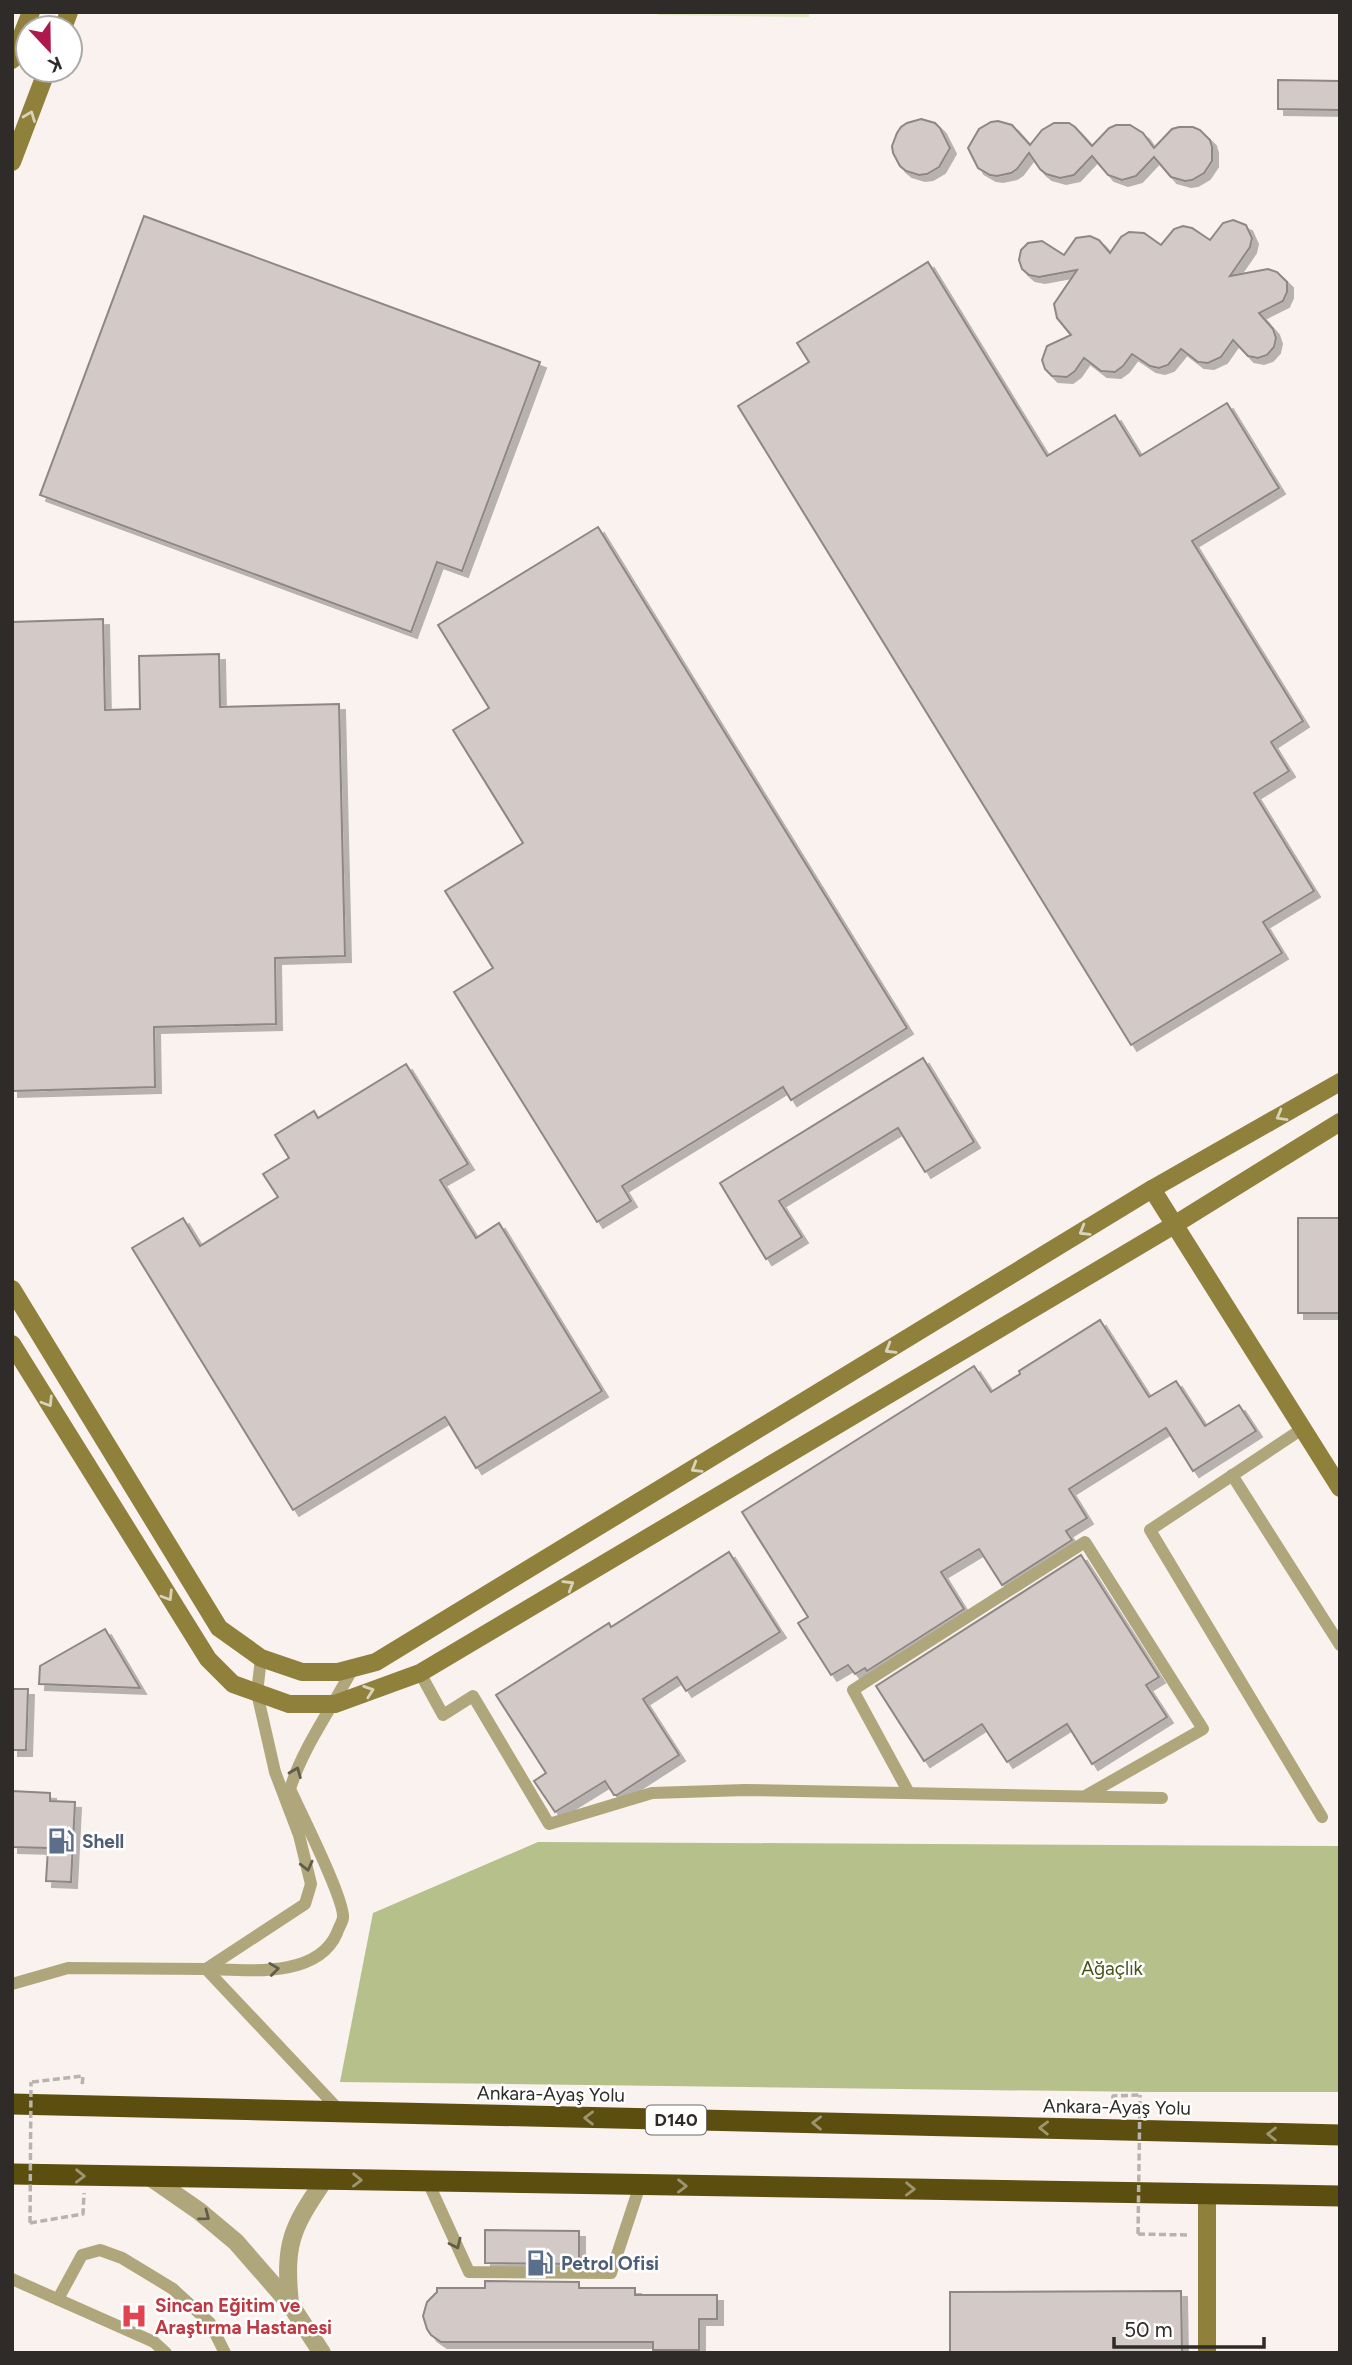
<svg xmlns="http://www.w3.org/2000/svg" width="1352" height="2365" font-family="Figtree,sans-serif">
<style>
.green{fill:#e1eac2}
.forest{fill:#b5c08b}
.building{fill:#d3cac7;stroke:#8e8783;stroke-width:2;filter:url(#shadow)}
.lines{fill:none;stroke-linecap:round;stroke-linejoin:round}
.path{stroke:#b9b3b0;stroke-width:3.5;stroke-dasharray:7 3.5;stroke-linecap:butt}
.lane{stroke:#b0a67b;stroke-width:12}
.street{stroke:#b0a67b;stroke-width:18}
.secondary{stroke:#8f803b;stroke-width:18}
.highway{stroke:#5b4e0f;stroke-width:21}
.path-bridge{stroke:#b9b3b0;stroke-width:3.5;stroke-dasharray:7 3.5;stroke-linecap:butt}
.oneway{stroke:#d8d3ba}
.oneway2{stroke:#625c4a}
.oneway3{stroke:#9d956f}
.labels{text-anchor:middle;dominant-baseline:central;stroke-width:5;stroke-linejoin:round;paint-order:stroke}
.shield{fill:#fff;stroke:#6d6b69;stroke-width:2}
.shield-label{font-size:18px;font-weight:bold;fill:#2e2b29}
.service-label{font-size:19px;font-weight:bold;fill:#4e5e75;stroke:#fff;text-anchor:start}
.park-label{font-size:19px;fill:#4b5419;stroke:#fff}
.street-label{font-size:19px;fill:#2e2b29;stroke:#fff}
.health-label{font-size:19px;font-weight:bold;fill:#be3a42;stroke:#fff;text-anchor:start}
</style>
<defs>
<filter id="shadow"><feDropShadow dx="6" dy="6" stdDeviation="0" flood-color="#0004"/></filter>
</defs>
<rect width="100%" height="100%" fill="#faf2ee"/>
<polygon class="green" points="658,12 809,12 809,17 658,15"/>
<polygon class="forest" points="538,1842 1340,1846 1340,2092 1149,2092 340,2082 373,1913"/>
<g class="building">
<polygon points="1278,80 1340,81 1340,110 1278,109"/>
<polygon points="921,119 935,123 940,128 950,148 939,167 927,174 919,175 906,171 900,166 893,153 892,146 897,133 901,127 907,123"/>
<polygon points="998,121 1012,125 1030,145 1042,130 1054,123 1069,123 1075,127 1092,146 1109,128 1116,125 1130,125 1143,133 1154,148 1172,129 1179,127 1193,127 1200,130 1210,140 1212,147 1212,161 1204,173 1192,180 1185,181 1171,177 1154,157 1136,176 1122,180 1108,175 1092,156 1074,175 1060,178 1046,174 1040,169 1029,153 1017,169 1011,173 997,176 990,175 978,168 968,148 979,129 991,122"/>
<polygon points="144,216 540,362 462,571 437,562 411,632 40,495"/>
<polygon points="1233,220 1246,225 1252,238 1250,247 1230,276 1268,269 1277,272 1287,282 1287,292 1283,301 1259,313 1273,329 1276,338 1274,347 1267,355 1258,358 1248,356 1233,340 1221,357 1208,363 1198,362 1181,349 1168,365 1159,368 1150,366 1132,354 1123,366 1115,372 1101,371 1084,358 1075,371 1067,377 1052,376 1045,369 1042,360 1047,346 1071,335 1057,318 1054,304 1077,270 1039,277 1029,275 1022,269 1019,260 1021,250 1028,243 1042,241 1064,255 1076,238 1090,236 1099,240 1110,253 1121,237 1129,232 1144,233 1161,245 1174,229 1183,226 1192,228 1210,240 1223,223"/>
<polygon points="928,262 1047,456 1115,415 1140,456 1227,403 1279,488 1192,541 1303,721 1271,742 1289,771 1254,793 1314,891 1263,922 1282,953 1131,1045 738,406 809,362 797,343"/>
<polygon points="598,527 907,1028 791,1100 783,1087 622,1186 631,1201 597,1222 454,992 493,968 445,891 523,843 453,730 489,708 438,625"/>
<polygon points="103,619 105,710 140,709 139,656 219,654 220,707 339,704 345,956 275,958 276,1024 154,1027 155,1087 12,1091 12,622"/>
<polygon points="923,1058 974,1142 925,1172 898,1128 779,1201 802,1237 766,1259 720,1183"/>
<polygon points="406,1064 468,1164 440,1180 476,1238 499,1223 602,1391 476,1468 445,1417 293,1510 132,1248 183,1218 200,1246 278,1197 263,1174 289,1158 275,1135 314,1111 318,1118"/>
<rect x="1298" y="1218" width="42" height="95"/>
<polygon points="1100,1320 1149,1397 1176,1381 1205,1426 1239,1405 1256,1431 1193,1471 1166,1428 1069,1489 1087,1518 1066,1531 1072,1540 1002,1585 979,1549 941,1572 964,1609 867,1671 865,1668 855,1674 848,1665 831,1675 798,1623 808,1617 742,1512 974,1366 991,1392 1020,1374 1019,1371"/>
<polygon points="729,1552 780,1632 686,1691 677,1677 643,1699 679,1755 617,1795 614,1795 605,1781 555,1812 534,1781 546,1773 496,1695 609,1623 611,1627"/>
<polygon points="1081,1555 1159,1677 1146,1685 1167,1717 1092,1764 1067,1724 1007,1762 982,1724 924,1761 876,1686"/>
<polygon points="105,1629 140,1688 39,1684 40,1666"/>
<polygon points="12,1689 28,1689 26,1750 12,1750"/>
<polygon points="12,1791 50,1793 50,1801 75,1802 71,1882 46,1881 48,1848 12,1847"/>
<polygon points="485,2230 579,2231 579,2264 485,2263"/>
<polygon points="485,2281 579,2282 579,2288 635,2288 635,2295 717,2295 717,2319 699,2319 699,2350 653,2350 653,2342 441,2342 431,2335 427,2329 423,2316 427,2302 437,2292 437,2288 485,2288"/>
<polygon points="1181,2291 1182,2353 950,2353 950,2292"/>
</g>
<g class="lines">
<g class="path">
<polyline points="32,2082 83,2076 82,2086"/>
<polyline points="1112,2109 1113,2096 1140,2095"/>
<polyline points="30,2223 83,2214 84,2193"/>
<polyline points="1138,2234 1188,2235"/>
</g>
<g class="lane">
<polyline points="1302,1429 1150,1530 1322,1817"/>
<polyline points="1232,1475 1340,1645"/>
<polyline points="420,1673 443,1715 473,1696 549,1824 652,1793 745,1790 1162,1798"/>
<polyline points="909,1793 853,1690 1085,1542 1203,1729 1087,1795"/>
<path d="M206 1969C247 1970 317 1979 337 1933 338 1929 342 1923 343 1918 345 1900 300 1811 290 1789 303 1747 332 1708 353 1668"/>
<polyline points="206,1969 305,1904 311,1884 299,1835 275,1772 257,1693 261,1658"/>
<polyline points="12,1984 68,1968 206,1969 340,2111"/>
<polyline points="428,2182 469,2272 611,2273 640,2185"/>
<polyline points="12,2279 154,2342 166,2353"/>
<polyline points="58,2299 82,2255 100,2250 122,2258 173,2289 210,2323 225,2353"/>
</g>
<g class="street">
<path d="M150 2177 199 2211 236 2242 290 2304C284 2243 291 2229 325 2179"/>
<polyline points="290,2304 322,2353"/>
</g>
<g class="secondary">
<polyline points="63,28 69,12"/>
<polyline points="12,60 31,12"/>
<polyline points="12,162 47,70"/>
<polyline points="1152,1189 1340,1488"/>
<polyline points="12,1289 219,1628 261,1658 302,1672 338,1672 376,1662 1152,1189 1340,1082"/>
<polyline points="12,1344 208,1659 233,1684 289,1704 335,1704 420,1673 1174,1225 1340,1122"/>
<polyline points="1207,2194 1207,2353"/>
</g>
<g class="highway">
<polyline points="12,2104 1340,2135"/>
<polyline points="12,2174 1340,2196"/>
</g>
<g class="path-bridge">
<polyline points="30,2223 31,2082"/>
<polyline points="1138,2234 1140,2095"/>
</g>
</g>
<defs><path id="oneway-chevron" d="M-2-3.5L2.5 0L-2 3.5" fill="none" stroke-width="1.6" stroke-linecap="round" stroke-linejoin="round" transform="scale(1.75)"/></defs>
<g class="oneway">
<use href="#oneway-chevron" transform="translate(30 116) rotate(-69)"/>
<use href="#oneway-chevron" transform="translate(1281 1116) rotate(150)"/>
<use href="#oneway-chevron" transform="translate(1084 1231) rotate(149)"/>
<use href="#oneway-chevron" transform="translate(890 1349) rotate(149)"/>
<use href="#oneway-chevron" transform="translate(48 1402) rotate(58)"/>
<use href="#oneway-chevron" transform="translate(696 1468) rotate(149)"/>
<use href="#oneway-chevron" transform="translate(569 1585) rotate(-31)"/>
<use href="#oneway-chevron" transform="translate(168 1596) rotate(58)"/>
<use href="#oneway-chevron" transform="translate(369 1691) rotate(-19)"/>
</g>
<g class="oneway2">
<use href="#oneway-chevron" transform="translate(296 1772) rotate(-68)"/>
<use href="#oneway-chevron" transform="translate(307 1866) rotate(76)"/>
<use href="#oneway-chevron" transform="translate(274 1969) rotate(-7)"/>
<use href="#oneway-chevron" transform="translate(205 2216) rotate(37)"/>
<use href="#oneway-chevron" transform="translate(456 2244) rotate(65)"/>
</g>
<g class="oneway3">
<use href="#oneway-chevron" transform="translate(589 2118) rotate(-179)"/>
<use href="#oneway-chevron" transform="translate(817 2123) rotate(-179)"/>
<use href="#oneway-chevron" transform="translate(1044 2128) rotate(-179)"/>
<use href="#oneway-chevron" transform="translate(1272 2134) rotate(-179)"/>
<use href="#oneway-chevron" transform="translate(80 2176) rotate(1)"/>
<use href="#oneway-chevron" transform="translate(357 2180) rotate(1)"/>
<use href="#oneway-chevron" transform="translate(682 2186) rotate(1)"/>
<use href="#oneway-chevron" transform="translate(910 2189) rotate(1)"/>
</g>
<defs>
<g id="fuel-bare" transform="scale(2.1)"><path d="M-5.5-6h7V0h2V4h1.3V-2.5L3-4.5l.8-.8L6-3V5H2.5V1h-1V6h-7ZM-4.2-4.7v3.2H.2V-4.7Z" fill="#5c6f8a" stroke="#fff" stroke-width="2.5" paint-order="stroke"/></g>
<g id="hospital-bare" transform="scale(2.1)"><path d="M-5-5h3v3.5h4V-5h3V5h-3V1.5h-4V5h-3Z" fill="#e0444e" stroke="#fff" stroke-width="2.5" paint-order="stroke"/></g>
</defs>
<g fill-rule="evenodd">
<use href="#fuel-bare" x="61" y="1841"/>
<use href="#fuel-bare" x="540" y="2263"/>
<use href="#hospital-bare" x="134" y="2316"/>
</g>
<g class="labels">
<rect class="shield" x="646" y="2105.5" width="60" height="29" rx="5"/>
<g class="shield-label">
<text x="676" y="2120">D140</text>
</g>
<g class="service-label">
<text x="82" y="1841">Shell</text>
<text x="561" y="2263">Petrol Ofisi</text>
</g>
<g class="park-label">
<text x="1112" y="1968">Ağaçlık</text>
</g>
<g class="street-label">
<text transform="translate(551 2094) rotate(1)">Ankara-Ayaş Yolu</text>
<text transform="translate(1117 2107) rotate(1)">Ankara-Ayaş Yolu</text>
</g>
<g class="health-label">
<text x="155" y="2305">Sincan Eğitim ve<tspan x="155" dy="22">Araştırma Hastanesi</tspan></text>
</g>
</g>
<rect width="1352" height="2365" fill="none" stroke="#2e2b29" stroke-width="28"/>
<g transform="translate(49 49) rotate(158)"><circle r="33" fill="#ffffff" stroke="#abaaa9" stroke-width="2"/>
<path d="M0-5L12 26L0 18L-12 26Z" fill="#ac194a"/>
<text y="-10" font-size="19" font-weight="bold" text-anchor="middle" fill="#2e2b29">K</text>
</g>
<path d="M1114 2337v10h150v-10" fill="none" stroke="#2e2b29" stroke-width="3.5"/>
<text x="1124" y="2337" font-size="21" fill="#2e2b29" stroke="#ffffff" stroke-width="5" paint-order="stroke">50 m</text>
</svg>
